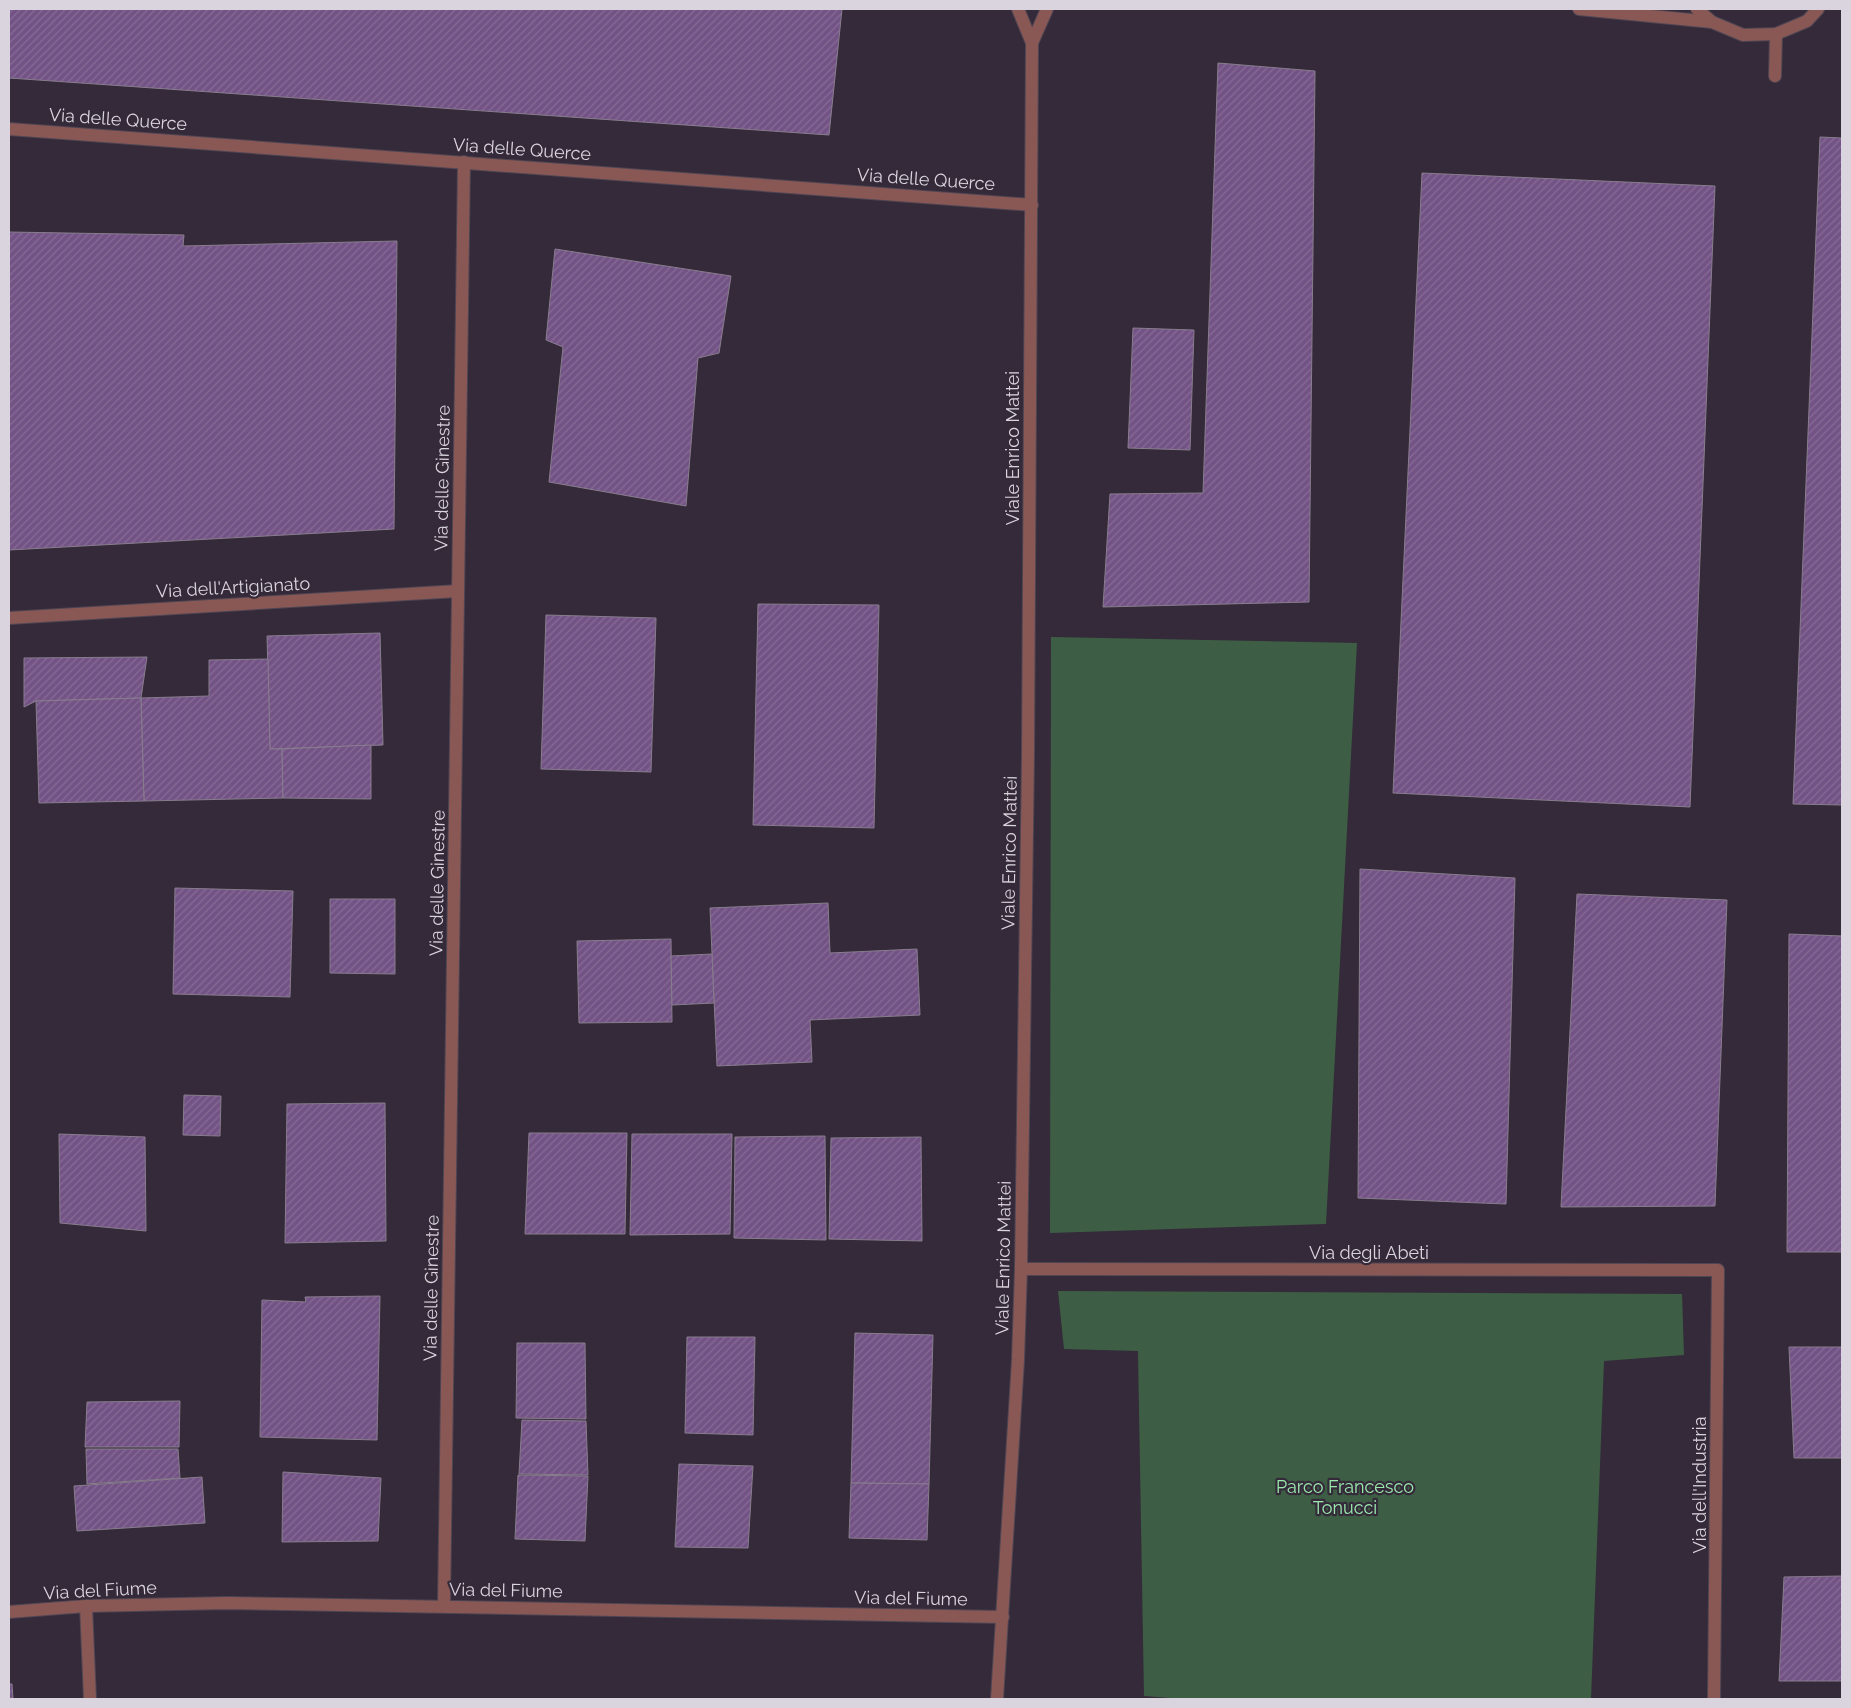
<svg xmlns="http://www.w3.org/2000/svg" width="1851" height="1708" font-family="Raleway,sans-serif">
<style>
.green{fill:#3d5e45}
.building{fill:url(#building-hatch);stroke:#887d8e}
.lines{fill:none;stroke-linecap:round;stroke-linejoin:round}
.service-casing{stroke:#4f4553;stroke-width:14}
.minor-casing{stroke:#4f4553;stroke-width:14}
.tertiary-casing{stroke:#4f4553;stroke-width:14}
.service{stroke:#895855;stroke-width:12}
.minor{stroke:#895855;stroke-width:12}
.tertiary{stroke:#895855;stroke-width:12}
.labels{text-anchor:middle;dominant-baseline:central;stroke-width:4.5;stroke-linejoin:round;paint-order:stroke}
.street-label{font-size:18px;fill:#dad4de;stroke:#342a39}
.park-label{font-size:18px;fill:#99e8ac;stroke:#342a39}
</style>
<defs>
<pattern id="building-hatch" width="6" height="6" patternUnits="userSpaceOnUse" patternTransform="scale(1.25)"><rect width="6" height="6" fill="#735385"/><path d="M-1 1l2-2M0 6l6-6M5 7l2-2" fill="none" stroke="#866b96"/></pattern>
</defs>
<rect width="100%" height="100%" fill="#342a39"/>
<g class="green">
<polygon points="1051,637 1357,643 1326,1224 1050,1233"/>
<polygon points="1058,1291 1682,1294 1684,1355 1604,1361 1591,1699 1184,1699 1144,1696 1138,1351 1064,1349"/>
</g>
<g class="building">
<polygon points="9,9 842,9 829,135 9,78"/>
<polygon points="1218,63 1315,71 1309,602 1103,607 1110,494 1203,493"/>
<polygon points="1820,137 1842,138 1842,805 1793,804"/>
<polygon points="1422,173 1715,186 1690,807 1393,793"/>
<polygon points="9,232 184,235 183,246 397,241 394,529 9,550"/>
<polygon points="555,249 731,276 719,353 698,358 686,506 549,482 563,347 546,340"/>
<polygon points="1133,328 1194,330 1190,450 1128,448"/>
<polygon points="758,604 879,605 874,828 753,825"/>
<polygon points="546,615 656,618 651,772 541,769"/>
<polygon points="380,633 383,745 270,749 267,636"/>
<polygon points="147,657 141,698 36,701 24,707 24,658"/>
<polygon points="268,659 270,749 282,749 283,798 144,801 141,698 209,696 209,660"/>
<polygon points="141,698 144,801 39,803 36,701"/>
<polygon points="371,745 371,799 283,798 282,749"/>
<polygon points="1360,869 1515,878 1506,1204 1358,1198"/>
<polygon points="175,888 293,891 290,997 173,994"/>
<polygon points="1577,894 1727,900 1715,1206 1561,1207"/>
<polygon points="330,899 395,899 395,974 330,973"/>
<polygon points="828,903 830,953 917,949 920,1015 810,1020 812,1062 717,1066 710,908"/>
<polygon points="1789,934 1842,936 1842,1252 1787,1252"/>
<polygon points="671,939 672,1022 579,1023 577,941"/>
<polygon points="712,954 714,1003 672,1005 671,956"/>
<polygon points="184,1095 221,1096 220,1136 183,1135"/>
<polygon points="385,1103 386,1241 285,1243 287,1104"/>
<polygon points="529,1133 627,1133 625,1234 525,1234"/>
<polygon points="59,1134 145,1137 146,1231 60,1223"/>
<polygon points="632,1134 732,1134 730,1234 630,1235"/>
<polygon points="825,1136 826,1240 734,1238 735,1137"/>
<polygon points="921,1137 922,1241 829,1239 831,1138"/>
<polygon points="380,1296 377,1440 260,1437 262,1300 306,1302 305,1297"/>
<polygon points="855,1333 933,1335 929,1484 851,1483"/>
<polygon points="687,1337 755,1337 753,1435 685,1433"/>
<polygon points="517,1343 585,1343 586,1419 516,1418"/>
<polygon points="1789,1347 1842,1347 1842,1458 1794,1458"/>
<polygon points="180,1401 179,1447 85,1447 87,1402"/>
<polygon points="522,1420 586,1421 588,1475 519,1474"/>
<polygon points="86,1449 178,1449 180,1478 87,1484"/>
<polygon points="679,1464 753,1466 748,1548 675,1547"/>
<polygon points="283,1472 381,1478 378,1541 282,1542"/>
<polygon points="518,1475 588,1476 585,1541 515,1539"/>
<polygon points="202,1477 205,1523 77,1531 74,1486"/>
<polygon points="851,1483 929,1484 927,1540 849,1538"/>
<polygon points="1842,1576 1842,1681 1779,1681 1784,1577"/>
<polygon points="9,1684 12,1684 13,1699 9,1699"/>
</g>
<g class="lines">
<g class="service-casing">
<polyline id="service" points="1775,76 1776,34"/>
</g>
<g class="minor-casing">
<g id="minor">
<polyline points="9,618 458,591"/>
<polyline points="1021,1269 1718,1270 1714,1699"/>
<polyline points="86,1606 90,1699"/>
<polyline points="444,1606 464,162"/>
</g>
</g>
<g class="tertiary-casing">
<g id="tertiary">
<polyline points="1579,9 1712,22"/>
<polyline points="1697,9 1712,22 1743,35 1776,34 1807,21 1818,9"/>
<polyline points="1032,43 1047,9"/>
<polyline points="9,129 1032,205"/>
<polyline points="9,1612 86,1606 227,1603 1003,1617"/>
<polyline points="997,1699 1018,1360 1021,1269 1028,755 1032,43 1018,9"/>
</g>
</g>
<use href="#service" class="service"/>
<use href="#minor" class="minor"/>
<use href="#tertiary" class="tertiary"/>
</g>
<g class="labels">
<g class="street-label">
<text transform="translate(118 119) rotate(4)">Via delle Querce</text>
<text transform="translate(522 149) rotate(4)">Via delle Querce</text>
<text transform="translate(926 179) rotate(4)">Via delle Querce</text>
<text transform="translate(1012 448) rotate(-90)">Viale Enrico Mattei</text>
<text transform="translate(442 478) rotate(-89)">Via delle Ginestre</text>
<text transform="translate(233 587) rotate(-3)">Via dell'Artigianato</text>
<text transform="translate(1009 853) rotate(-89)">Viale Enrico Mattei</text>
<text transform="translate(437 883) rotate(-89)">Via delle Ginestre</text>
<text x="1369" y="1252">Via degli Abeti</text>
<text transform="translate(1003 1258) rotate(-89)">Viale Enrico Mattei</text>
<text transform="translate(431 1288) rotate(-89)">Via delle Ginestre</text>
<text transform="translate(1699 1485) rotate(-90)">Via dell'Industria</text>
<text transform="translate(100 1590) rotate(-3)">Via del Fiume</text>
<text transform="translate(506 1590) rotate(1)">Via del Fiume</text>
<text transform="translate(911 1598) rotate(1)">Via del Fiume</text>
</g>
<g class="park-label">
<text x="1345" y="1486">Parco Francesco<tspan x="1345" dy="21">Tonucci</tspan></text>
</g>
</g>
<rect width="1851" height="1708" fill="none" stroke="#dad4de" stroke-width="20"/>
</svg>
